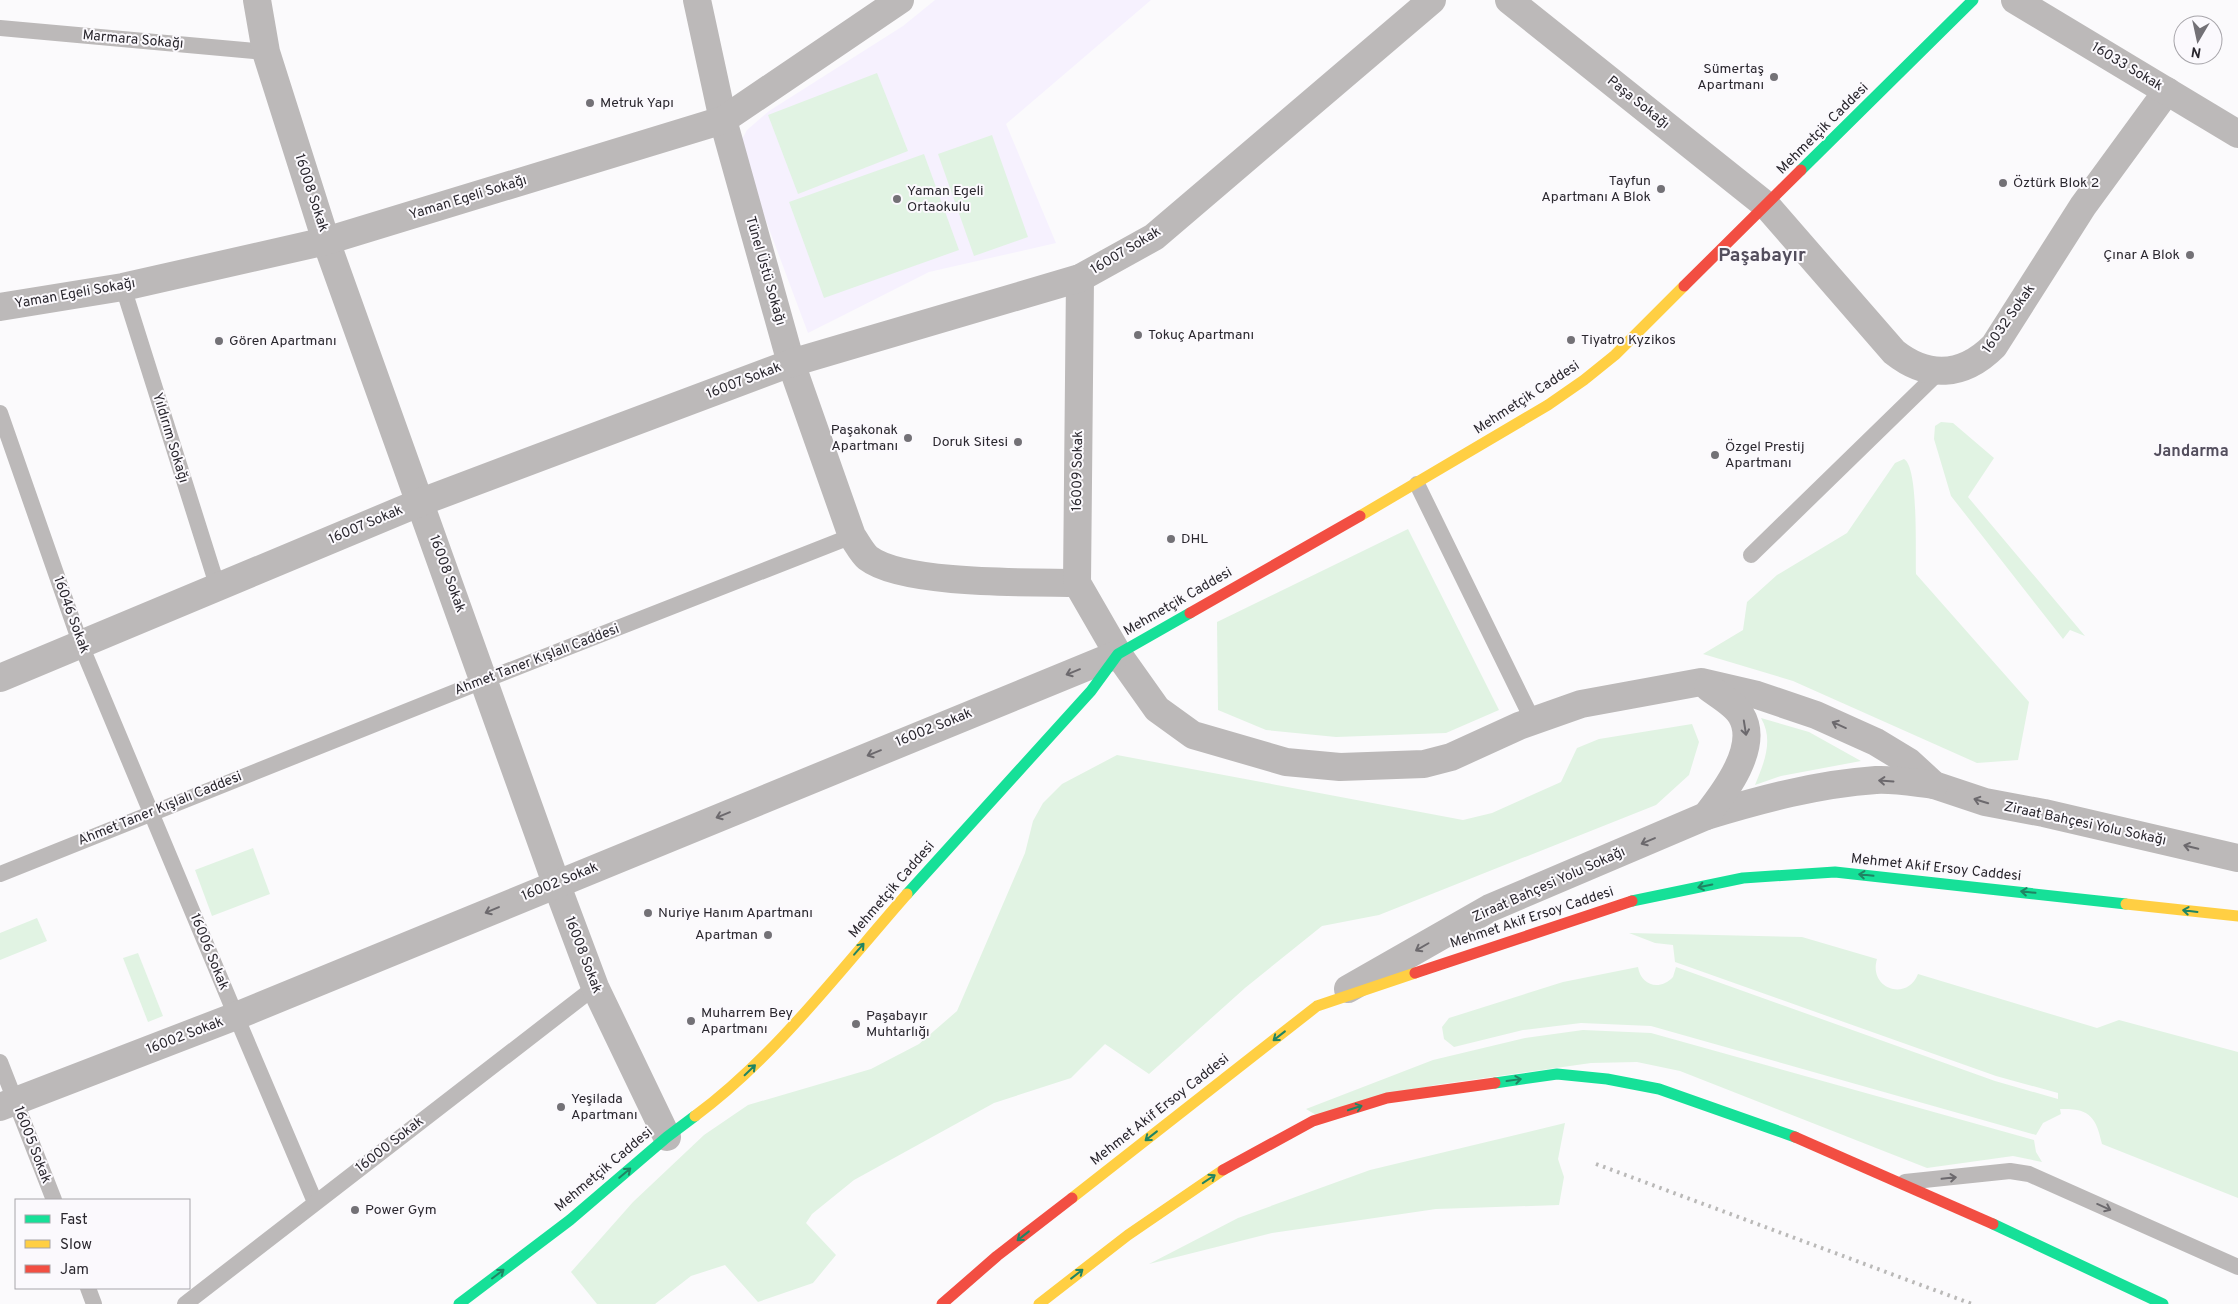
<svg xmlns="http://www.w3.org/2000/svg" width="2238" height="1304" font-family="Overpass,sans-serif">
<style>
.built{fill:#f6f1fe}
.green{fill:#e1f3e3}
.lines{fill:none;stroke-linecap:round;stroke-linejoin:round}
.lane{stroke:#bcb9b9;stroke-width:16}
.street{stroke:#bcb9b9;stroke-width:28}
.fast{stroke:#16e098;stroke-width:11}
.slow{stroke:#ffcf43;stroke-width:11}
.jam{stroke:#f24e42;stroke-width:11}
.rail{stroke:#bab9b8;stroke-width:4;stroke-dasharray:2.5 5;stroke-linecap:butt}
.oneway{stroke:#6c696d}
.oneway2{stroke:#208463}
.poi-dot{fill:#737176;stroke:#fbf9fd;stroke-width:2}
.labels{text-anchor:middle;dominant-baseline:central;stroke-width:4;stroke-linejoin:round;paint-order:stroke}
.street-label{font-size:14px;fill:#2a272e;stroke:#fbf9fd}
.poi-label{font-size:14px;fill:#2a272e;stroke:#fbf9fd;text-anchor:start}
.quarter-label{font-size:16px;font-weight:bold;fill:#534e5d;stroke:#fbf9fd}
.district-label{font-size:19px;font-weight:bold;fill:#534e5d;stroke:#fbf9fd}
</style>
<rect width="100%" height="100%" fill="#fbfafc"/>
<polygon class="built" points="935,0 1151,0 1006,124 1056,243 929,272 808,333 741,154 741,141 747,130 769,111 903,26"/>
<g class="green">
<polygon points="877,73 908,151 798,194 768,115"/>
<polygon points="992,135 1028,237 974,256 938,154"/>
<polygon points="924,154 959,250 824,298 789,202"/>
<polygon points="1941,422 1953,423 1994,458 1968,497 2085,636 2070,630 2063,639 1951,496 1934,439 1935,426"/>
<path d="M1904 459C1919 467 1915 554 1916 574L2029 702 2018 760 1977 763 1793 681 1703 654 1743 630 1747 602 1777 575 1847 533 1895 463Z"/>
<polygon points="1408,529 1499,710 1446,733 1336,737 1266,730 1218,710 1217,622"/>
<path d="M1761 718 1809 732 1861 761 1781 776 1755 785C1764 763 1774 740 1761 718Z"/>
<polygon points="1692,724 1699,742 1689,775 1656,805 1379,915 1322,926 1245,988 1149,1074 1105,1044 1071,1078 994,1103 854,1180 812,1214 806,1223 836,1255 813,1283 758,1302 725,1265 691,1276 655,1304 597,1304 571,1272 633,1202 704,1135 748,1105 871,1069 919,1044 957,1011 1025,853 1033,821 1043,803 1062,784 1117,755 1463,820 1492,813 1561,782 1577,748 1599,739"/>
<polygon points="253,848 270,894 212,916 195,870"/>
<polygon points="37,918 47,941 0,960 0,933"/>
<path d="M1629 933 1802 937 1877 959C1868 989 1907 1002 1918 974L2097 1028 2119 1020 2238 1052V1198L2102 1144C2096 1117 2090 1108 2060 1109L2061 1114 2043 1123 2036 1135 1651 1026 1581 1023 1523 1030 1454 1047 1444 1039 1442 1027 1449 1018 1563 982 1638 967C1641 986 1660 991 1673 977L1676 967 1995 1081 2058 1099V1093L1996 1076 1675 962 1673 945 1655 943Z"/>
<polygon points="138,953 163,1016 148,1022 123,958"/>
<polygon points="1583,1030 1651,1033 2034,1140 2036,1152 2042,1162 2013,1156 1927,1168 1680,1071 1637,1062 1591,1063 1435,1085 1316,1115 1306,1109 1433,1060 1525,1038"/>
<polygon points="1565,1123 1558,1159 1564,1177 1559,1205 1436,1209 1272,1233 1149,1264 1238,1218 1370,1170"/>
</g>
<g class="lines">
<g class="lane">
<polyline points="0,28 266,52"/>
<polyline points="123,287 218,588"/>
<polyline points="0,413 81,645 236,1016 315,1202"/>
<polyline points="1417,484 1533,721"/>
<polyline points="1751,555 1940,371"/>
<polyline points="0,874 485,680 852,536"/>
<polyline points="0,1062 54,1200"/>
<polyline points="1905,1182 2010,1171 2029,1174 2238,1267"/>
<polyline points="88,1288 94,1304"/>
<polyline points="185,1304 595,987"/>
</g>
<g class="street">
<polyline points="257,0 266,52 326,241 556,883 595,987 667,1137"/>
<path d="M697 0 723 120 791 363 852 536C857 543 862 553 868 558 903 585 1031 582 1077 583"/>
<path d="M1509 0 1767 206 1894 352C1928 379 1963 377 1994 346L2083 206 2167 91"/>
<polyline points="2015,0 2238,134"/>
<polyline points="1080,278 1077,583 1118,654 1157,709 1193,735 1286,762 1340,767 1424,764 1451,757 1519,726 1581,704 1701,682 1757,695 1816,715 1876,742 1909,762 1934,785 1985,802 2044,813 2238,858"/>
<polyline points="0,307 123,287 326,241 723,120 900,0"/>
<polyline points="0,678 421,502 791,363 1080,278 1154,237 1432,0"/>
<path d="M1706 816C1762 799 1818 784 1876 780 1895 779 1916 783 1934 785"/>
<path d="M1348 989 1490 908 1706 816C1725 792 1760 746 1741 715 1735 704 1718 695 1708 687"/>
<polyline points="0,1107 236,1016 1118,654"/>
</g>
<g class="fast">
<polyline points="1801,170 1973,0"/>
<polyline points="907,894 1091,691 1118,654 1190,613"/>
<polyline points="1632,901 1743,878 1835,872 2126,904"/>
<polyline points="1495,1083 1557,1074 1607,1079 1659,1089 1795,1137"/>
<polyline points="1993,1224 2163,1304"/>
<polyline points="459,1304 570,1220 667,1137 695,1116"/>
</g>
<g class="slow">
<polyline points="1360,516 1548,405 1584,380 1615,355 1684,286"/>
<polyline points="2126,904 2238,916"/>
<path d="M695 1116C775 1057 841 969 907 894"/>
<polyline points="1072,1198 1317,1006 1415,973"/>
<polyline points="1039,1304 1128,1235 1223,1170"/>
</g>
<g class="jam">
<polyline points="1684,286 1801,170"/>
<polyline points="1190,613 1360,516"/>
<polyline points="1415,973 1632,901"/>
<polyline points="1795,1137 1993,1224"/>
<polyline points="1223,1170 1313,1121 1387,1098 1495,1083"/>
<polyline points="942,1304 997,1256 1072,1198"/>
</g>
<polyline class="rail" points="1596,1164 1972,1304"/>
</g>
<defs><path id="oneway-shaft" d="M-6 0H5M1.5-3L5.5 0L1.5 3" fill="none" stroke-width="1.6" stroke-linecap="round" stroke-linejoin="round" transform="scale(1.25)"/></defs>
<g class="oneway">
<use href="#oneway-shaft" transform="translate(1073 672) rotate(158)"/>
<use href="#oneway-shaft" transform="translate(1839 725) rotate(-156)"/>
<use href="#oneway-shaft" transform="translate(1745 728) rotate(81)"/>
<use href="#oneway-shaft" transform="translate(874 753) rotate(158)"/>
<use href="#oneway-shaft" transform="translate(1886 781) rotate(-176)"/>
<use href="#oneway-shaft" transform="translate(1981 801) rotate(-163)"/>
<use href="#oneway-shaft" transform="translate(723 815) rotate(158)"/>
<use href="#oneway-shaft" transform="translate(1648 841) rotate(157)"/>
<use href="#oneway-shaft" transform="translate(2191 847) rotate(-167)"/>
<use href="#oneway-shaft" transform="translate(492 910) rotate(157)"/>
<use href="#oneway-shaft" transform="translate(1422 947) rotate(150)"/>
<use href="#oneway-shaft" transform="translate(1949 1178) rotate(-6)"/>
<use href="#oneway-shaft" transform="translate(2104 1207) rotate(24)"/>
</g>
<g class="oneway2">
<use href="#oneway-shaft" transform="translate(1866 875) rotate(-174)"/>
<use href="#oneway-shaft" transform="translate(1705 886) rotate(168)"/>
<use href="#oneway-shaft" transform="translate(2028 892) rotate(-174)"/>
<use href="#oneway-shaft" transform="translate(2190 911) rotate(-173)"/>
<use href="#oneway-shaft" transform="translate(859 949) rotate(-49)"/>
<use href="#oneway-shaft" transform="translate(1279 1036) rotate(142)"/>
<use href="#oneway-shaft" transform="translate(750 1070) rotate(-44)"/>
<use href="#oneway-shaft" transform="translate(1514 1080) rotate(-8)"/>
<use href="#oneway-shaft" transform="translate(1355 1108) rotate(-18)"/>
<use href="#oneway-shaft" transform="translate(1151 1136) rotate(142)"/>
<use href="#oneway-shaft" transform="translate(625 1173) rotate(-40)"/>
<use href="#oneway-shaft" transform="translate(1209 1179) rotate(-34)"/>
<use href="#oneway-shaft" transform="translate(1023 1236) rotate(142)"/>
<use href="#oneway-shaft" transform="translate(498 1274) rotate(-37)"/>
<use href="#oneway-shaft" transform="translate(1077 1274) rotate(-38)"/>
</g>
<g class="poi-dot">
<circle cx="1774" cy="77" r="5"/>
<circle cx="590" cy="103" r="5"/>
<circle cx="2003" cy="183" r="5"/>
<circle cx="1661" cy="189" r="5"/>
<circle cx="897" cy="199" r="5"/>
<circle cx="2190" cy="255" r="5"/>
<circle cx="1138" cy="335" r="5"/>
<circle cx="1571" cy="340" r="5"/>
<circle cx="219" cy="341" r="5"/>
<circle cx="908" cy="438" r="5"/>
<circle cx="1018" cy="442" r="5"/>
<circle cx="1715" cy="455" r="5"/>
<circle cx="1171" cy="539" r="5"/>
<circle cx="648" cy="913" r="5"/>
<circle cx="768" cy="935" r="5"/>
<circle cx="691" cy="1021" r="5"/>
<circle cx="856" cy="1024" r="5"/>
<circle cx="561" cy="1107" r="5"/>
<circle cx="355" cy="1210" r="5"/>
</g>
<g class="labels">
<g class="street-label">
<text transform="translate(133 40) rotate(5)">Marmara Sokağı</text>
<text transform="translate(2127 67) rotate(31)">16033 Sokak</text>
<text transform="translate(1638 103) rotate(39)">Paşa Sokağı</text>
<text transform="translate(1823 129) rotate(-45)">Mehmetçik Caddesi</text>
<text transform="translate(311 193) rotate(72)">16008 Sokak</text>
<text transform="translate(468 198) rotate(-17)">Yaman Egeli Sokağı</text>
<text transform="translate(1126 251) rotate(-31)">16007 Sokak</text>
<text transform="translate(765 271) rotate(74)">Tünel Üstü Sokağı</text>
<text transform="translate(75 294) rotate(-10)">Yaman Egeli Sokağı</text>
<text transform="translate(2009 319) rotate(-55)">16032 Sokak</text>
<text transform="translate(744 381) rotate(-21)">16007 Sokak</text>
<text transform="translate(1527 398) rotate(-33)">Mehmetçik Caddesi</text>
<text transform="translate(170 438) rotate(73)">Yıldırım Sokağı</text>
<text transform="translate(1078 471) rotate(-89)">16009 Sokak</text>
<text transform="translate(366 525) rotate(-23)">16007 Sokak</text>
<text transform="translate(447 574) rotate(70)">16008 Sokak</text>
<text transform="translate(1178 602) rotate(-30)">Mehmetçik Caddesi</text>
<text transform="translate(71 615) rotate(70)">16046 Sokak</text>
<text transform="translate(537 660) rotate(-21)">Ahmet Taner Kışlalı Caddesi</text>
<text transform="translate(934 728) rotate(-22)">16002 Sokak</text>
<text transform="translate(160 809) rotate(-22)">Ahmet Taner Kışlalı Caddesi</text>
<text transform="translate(2085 824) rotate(12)">Ziraat Bahçesi Yolu Sokağı</text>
<text transform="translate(1936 868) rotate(6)">Mehmet Akif Ersoy Caddesi</text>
<text transform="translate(560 882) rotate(-22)">16002 Sokak</text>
<text transform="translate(1549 885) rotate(-24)">Ziraat Bahçesi Yolu Sokağı</text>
<text transform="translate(892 890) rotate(-49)">Mehmetçik Caddesi</text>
<text transform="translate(1532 918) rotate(-18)">Mehmet Akif Ersoy Caddesi</text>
<text transform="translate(209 952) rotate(68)">16006 Sokak</text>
<text transform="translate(583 955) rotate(69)">16008 Sokak</text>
<text transform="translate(185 1036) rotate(-21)">16002 Sokak</text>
<text transform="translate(1160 1110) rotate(-38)">Mehmet Akif Ersoy Caddesi</text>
<text transform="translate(32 1145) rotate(69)">16005 Sokak</text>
<text transform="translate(390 1145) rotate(-38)">16000 Sokak</text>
<text transform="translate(604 1170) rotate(-40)">Mehmetçik Caddesi</text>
</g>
<g class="poi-label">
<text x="1764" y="69" text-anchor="end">Sümertaş<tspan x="1764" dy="16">Apartmanı</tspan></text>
<text x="600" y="103">Metruk Yapı</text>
<text x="1651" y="181" text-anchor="end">Tayfun<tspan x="1651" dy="16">Apartmanı A Blok</tspan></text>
<text x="2013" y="183">Öztürk Blok 2</text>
<text x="907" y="191">Yaman Egeli<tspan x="907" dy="16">Ortaokulu</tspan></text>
<text x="2180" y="255" text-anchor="end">Çınar A Blok</text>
<text x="1148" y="335">Tokuç Apartmanı</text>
<text x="1581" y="340">Tiyatro Kyzikos</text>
<text x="229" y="341">Gören Apartmanı</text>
<text x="898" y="430" text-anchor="end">Paşakonak<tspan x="898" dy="16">Apartmanı</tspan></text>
<text x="1008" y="442" text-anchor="end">Doruk Sitesi</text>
<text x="1725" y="447">Özgel Prestij<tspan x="1725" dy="16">Apartmanı</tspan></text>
<text x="1181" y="539">DHL</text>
<text x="658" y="913">Nuriye Hanım Apartmanı</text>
<text x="758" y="935" text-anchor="end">Apartman</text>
<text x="701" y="1013">Muharrem Bey<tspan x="701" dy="16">Apartmanı</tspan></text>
<text x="866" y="1016">Paşabayır<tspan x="866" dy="16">Muhtarlığı</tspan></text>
<text x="571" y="1099">Yeşilada<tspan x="571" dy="16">Apartmanı</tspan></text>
<text x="365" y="1210">Power Gym</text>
</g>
<g class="quarter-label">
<text x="2191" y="452">Jandarma</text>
</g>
<g class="district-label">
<text x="1762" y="256">Paşabayır</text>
</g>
</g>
<rect x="15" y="1199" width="175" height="90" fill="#fbf9fd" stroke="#a7a5aa"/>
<rect x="25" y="1215" width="25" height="8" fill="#16e098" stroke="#a7a5aa"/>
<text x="60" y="1224" font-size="15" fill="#2a272e">Fast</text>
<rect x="25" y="1240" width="25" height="8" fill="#ffcf43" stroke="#a7a5aa"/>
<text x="60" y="1249" font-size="15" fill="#2a272e">Slow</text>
<rect x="25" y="1265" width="25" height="8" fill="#f24e42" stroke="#a7a5aa"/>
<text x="60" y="1274" font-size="15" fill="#2a272e">Jam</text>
<g transform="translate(2198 40) rotate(189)"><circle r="24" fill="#fbf9fd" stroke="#a7a5aa"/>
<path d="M0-4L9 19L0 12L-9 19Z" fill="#737176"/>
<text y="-8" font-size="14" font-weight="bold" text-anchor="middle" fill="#2a272e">N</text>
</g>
</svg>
